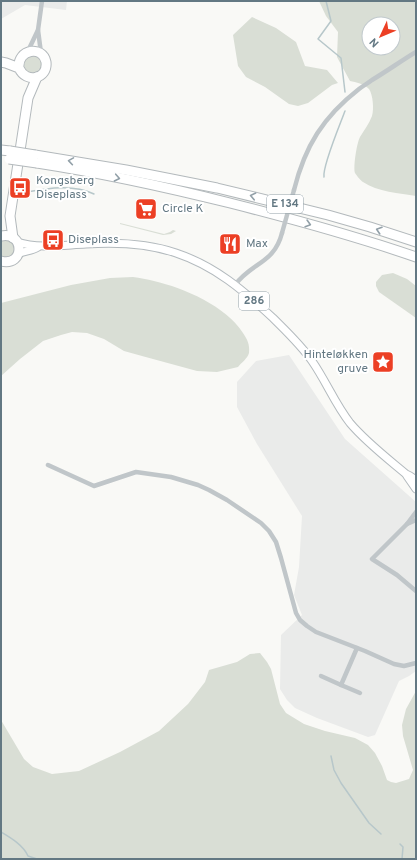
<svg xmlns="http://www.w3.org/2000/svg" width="417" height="860" font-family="Overpass,sans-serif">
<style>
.built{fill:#eaebea}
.green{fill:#d9ded5;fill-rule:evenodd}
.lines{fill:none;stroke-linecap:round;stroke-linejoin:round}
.stream{stroke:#b7c7ca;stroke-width:1.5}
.primary-casing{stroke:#b3babe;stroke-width:9}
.highway-casing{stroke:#b3b9bc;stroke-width:11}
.street{stroke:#c0c6c9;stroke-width:4.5}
.primary{stroke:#fff;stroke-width:7}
.highway{stroke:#fff;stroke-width:9}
.highway-bridge-casing{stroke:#b3b9bc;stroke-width:11;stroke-linecap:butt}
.street-bridge{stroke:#c0c6c9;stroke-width:4.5}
.highway-bridge{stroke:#fff;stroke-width:9}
.oneway{stroke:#92a0a8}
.labels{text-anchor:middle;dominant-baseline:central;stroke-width:4;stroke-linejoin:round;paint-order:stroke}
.shield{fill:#fff;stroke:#92a0a8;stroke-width:1}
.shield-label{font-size:11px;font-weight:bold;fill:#637883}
.poi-label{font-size:12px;fill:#637883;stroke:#fff;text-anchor:start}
</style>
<rect width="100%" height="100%" fill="#f9f9f6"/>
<g class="built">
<polygon points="1,1 67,1 66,10 25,5 1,19"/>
<polygon points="289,355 345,439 416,502 416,671 409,676 399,681 375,735 368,737 317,718 295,708 287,700 280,689 281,635 302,615 294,595 299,567 302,516 257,444 237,407 237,382 256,361"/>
</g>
<g class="green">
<path d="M319 1H416V196C400 193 377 192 363 182 361 181 357 176 355 173 353 167 357 142 360 137 364 130 369 124 372 116 374 109 373 95 369 89 364 84 356 82 350 81L337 57 338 32 326 16ZM369 24H393V48H369Z"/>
<polygon points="252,17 276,28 296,42 305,66 327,70 338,83 332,85 308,103 298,106 289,104 265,87 246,77 238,66 233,35"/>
<circle cx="33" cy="65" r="9"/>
<polygon points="120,223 164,234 170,232 173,230 176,231 171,234 163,235 120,224"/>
<path d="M2 240C4 240 7 240 9 240 17 243 16 257 8 258 7 258 1 257 1 257V241Z"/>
<polygon points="393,273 407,279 416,286 416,318 379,292 376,286 376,282 382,275"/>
<path d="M133 277C140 278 147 279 154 281 184 288 226 306 243 333 247 339 250 344 249 353 248 358 241 363 238 367L217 372 197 371 142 356 124 351 104 339 87 333 72 332 61 335 43 341 20 359 1 376V303L71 285 110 278Z"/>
<polygon points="260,653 267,662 271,669 280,704 286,713 304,724 325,731 355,738 368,745 375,753 382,766 387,780 391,782 396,783 409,779 413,770 403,736 402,725 406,709 416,691 416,859 1,859 1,720 24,759 33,767 52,774 79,771 120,752 159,731 188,704 205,682 209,670 237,662 250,654"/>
</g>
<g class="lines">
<g class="stream">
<polyline points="326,1 331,21 318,39 341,58 345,92"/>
<path d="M324 177C322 167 341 122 345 111"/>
<path d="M27 192C49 188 73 184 94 194"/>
<polyline points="331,756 334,770 341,783 369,823 381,834"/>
<path d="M1 832C11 838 23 845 28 856L37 859"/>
<polyline points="400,844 403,847 402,859"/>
</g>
<g class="primary-casing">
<g id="primary">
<path d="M17 242C39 249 63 245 86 244 117 242 147 243 176 253 215 266 243 290 273 318 287 332 301 345 312 361 326 381 335 404 350 423 366 442 387 458 406 474L410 476 416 480"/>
<path d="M18 254C24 251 32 251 38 247"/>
<polyline points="407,476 416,489"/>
</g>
</g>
<g class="highway-casing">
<g id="highway">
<path d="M1 62 6 63 19 68C26 84 48 79 46 62 43 45 17 49 19 68"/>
<polyline points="1,150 10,151"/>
<polyline points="35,155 126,170 217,188 328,215 370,227 416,242"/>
<path d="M37 163C102 173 166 187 230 203 293 219 355 236 416 257"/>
<path d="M1 236C25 231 25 267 1 261"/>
<polyline points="13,238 10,216 28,98 37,77"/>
</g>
</g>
<g class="street">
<polyline points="38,30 41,53"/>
<polyline points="28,51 38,30 42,1"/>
<path d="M294 190C305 146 323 117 359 89 363 86 368 83 372 80 387 71 401 61 416 52"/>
<path d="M235 285C252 262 274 264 282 233"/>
<polyline points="48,465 94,486 136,472 171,477 198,485 209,490 227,500 261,523 269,531 276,542 281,558 296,613 300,620 307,626 316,632 365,651 394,664 404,666 416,663"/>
<polyline points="416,512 407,524 372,559 397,575 416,591"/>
<polyline points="407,524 416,520"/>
<polyline points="321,676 341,685 357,648"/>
<polyline points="341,685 360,693"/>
</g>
<use href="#primary" class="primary"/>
<use href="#highway" class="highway"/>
<g class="highway-bridge-casing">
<g id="highway-bridge">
<polyline points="10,151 35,155"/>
<polyline points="9,159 37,163"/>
</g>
</g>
<polyline class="street-bridge" points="282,233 294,190"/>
<use href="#highway-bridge" class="highway-bridge"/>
</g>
<defs><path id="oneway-chevron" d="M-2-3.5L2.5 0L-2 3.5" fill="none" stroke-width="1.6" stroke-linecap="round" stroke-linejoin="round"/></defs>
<g class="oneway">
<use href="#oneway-chevron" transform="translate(71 161) rotate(-171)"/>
<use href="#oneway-chevron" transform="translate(117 178) rotate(11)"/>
<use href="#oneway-chevron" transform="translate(253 196) rotate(-167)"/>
<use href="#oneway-chevron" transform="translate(308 224) rotate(16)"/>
<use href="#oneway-chevron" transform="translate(379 230) rotate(-162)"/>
</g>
<defs>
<g id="bus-square" transform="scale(1.15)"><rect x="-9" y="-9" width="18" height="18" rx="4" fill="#ec3f24" stroke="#fff"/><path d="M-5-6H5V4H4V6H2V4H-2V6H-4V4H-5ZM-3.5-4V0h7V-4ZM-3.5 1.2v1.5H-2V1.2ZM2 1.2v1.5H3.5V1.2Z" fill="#fff"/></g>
<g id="supermarket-square" transform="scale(1.15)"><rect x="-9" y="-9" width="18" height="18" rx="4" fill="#ec3f24" stroke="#fff"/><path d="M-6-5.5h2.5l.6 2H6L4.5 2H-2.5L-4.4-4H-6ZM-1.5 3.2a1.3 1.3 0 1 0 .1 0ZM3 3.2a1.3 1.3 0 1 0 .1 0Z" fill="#fff"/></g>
<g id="restaurant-square" transform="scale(1.15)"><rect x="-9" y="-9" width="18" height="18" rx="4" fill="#ec3f24" stroke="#fff"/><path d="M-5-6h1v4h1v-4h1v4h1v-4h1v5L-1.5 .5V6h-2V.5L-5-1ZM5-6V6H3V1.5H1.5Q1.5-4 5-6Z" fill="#fff"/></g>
<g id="sight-square" transform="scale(1.15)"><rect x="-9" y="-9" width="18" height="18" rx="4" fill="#ec3f24" stroke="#fff"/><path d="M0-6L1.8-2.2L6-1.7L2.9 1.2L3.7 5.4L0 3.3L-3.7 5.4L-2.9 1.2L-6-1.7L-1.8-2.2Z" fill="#fff"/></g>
</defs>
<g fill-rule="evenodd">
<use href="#bus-square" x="20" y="188"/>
<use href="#supermarket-square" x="146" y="209"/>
<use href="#bus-square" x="53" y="240"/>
<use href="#restaurant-square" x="230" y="244"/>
<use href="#sight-square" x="383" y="362"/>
</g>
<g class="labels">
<g class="shield">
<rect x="267" y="195" width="36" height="18" rx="3"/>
<rect x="239" y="292" width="30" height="18" rx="3"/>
</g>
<g class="shield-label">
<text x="285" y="204">E 134</text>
<text x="254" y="301">286</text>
</g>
<g class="poi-label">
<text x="36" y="181">Kongsberg<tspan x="36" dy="14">Diseplass</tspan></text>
<text x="162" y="209">Circle K</text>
<text x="68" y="240">Diseplass</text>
<text x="246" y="244">Max</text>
<text x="368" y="355" text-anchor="end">Hinteløkken<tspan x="368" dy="14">gruve</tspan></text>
</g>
</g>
<rect width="417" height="860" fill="none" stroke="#637883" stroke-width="4"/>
<g transform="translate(381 36) rotate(226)"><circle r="19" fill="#ffffff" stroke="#c1c9cd"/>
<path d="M0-3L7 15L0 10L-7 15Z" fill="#ec3f24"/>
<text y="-6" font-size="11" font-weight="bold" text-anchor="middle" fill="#637883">N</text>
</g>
</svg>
